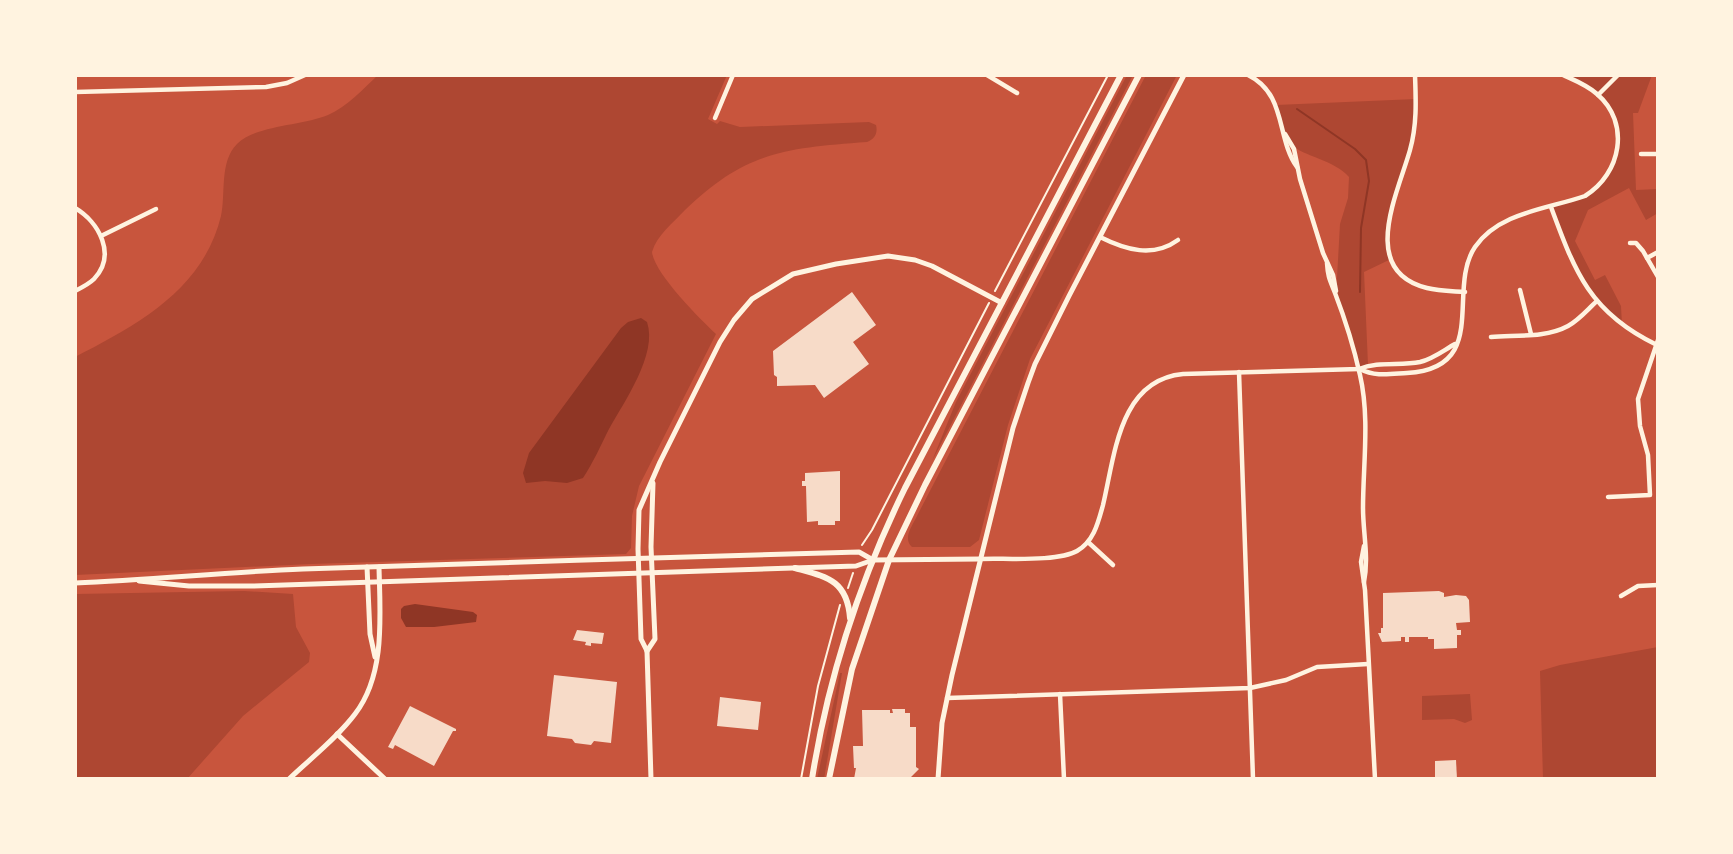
<svg xmlns="http://www.w3.org/2000/svg" width="1733" height="854" font-family="'Open Sans',sans-serif">
<style>
.green{fill:#ae4732}
.water{fill:#8f3625}
.lines{fill:none;stroke-linecap:round;stroke-linejoin:round}
.stream{stroke:#8f3625;stroke-width:2}
.building{fill:#f7dbc8}
.path{stroke:#fff3e0;stroke-width:2}
.minor{stroke:#fff3e0;stroke-width:4.5}
.tertiary{stroke:#fff3e0;stroke-width:5}
.secondary{stroke:#fff3e0;stroke-width:6}
</style>
<rect width="100%" height="100%" fill="#c8553d"/>
<g class="green">
<path d="M378 75H727L708 119 717 124 720 121 740 127 869 122 876 125C878 133 875 139 867 142 787 148 746 151 685 210 673 223 657 235 652 252 654 273 700 319 716 334L639 486 632 516 631 548 626 554 311 564 75 575V357C137 325 203 290 221 216 226 194 219 162 237 144 256 125 302 126 328 115 347 107 363 89 378 75Z"/>
<polygon points="1127,75 1133,75 932,461 956,402"/>
<path d="M1146 75H1177L1030 359 1008 425 979 540 970 547H912C902 538 913 525 918 514Z"/>
<path d="M1563 75H1652L1638 113H1633L1636 190 1658 189V213L1646 220 1629 188 1588 210 1575 241 1595 280 1605 275 1621 306 1622 325 1580 279 1551 207C1562 203 1577 201 1587 194 1620 171 1628 128 1600 97 1591 88 1574 82 1563 75Z"/>
<path d="M1416 99 1415 128 1388 224 1391 259 1364 272 1368 365 1359 369 1336 296 1340 224 1348 198 1349 177C1335 160 1302 156 1292 145 1283 135 1280 118 1276 105Z"/>
<polygon points="244,591 293,594 296,627 310,653 309,662 243,716 187,779 75,779 75,594"/>
<polygon points="1658,647 1658,779 1543,779 1540,671 1560,665"/>
<polygon points="840,673 842,673 824,779 817,779"/>
<polygon points="1470,694 1472,720 1465,723 1454,719 1422,720 1422,696"/>
</g>
<g class="water">
<path d="M641 318 647 322C658 354 624 402 609 429 601 445 593 463 583 478L567 483 545 481 526 483 523 473 529 453 621 328 628 322Z"/>
<polygon points="415,604 473,612 477,615 476,622 434,627 406,627 401,618 401,609 404,606"/>
</g>
<g class="lines">
<polyline class="stream" points="1297,109 1355,149 1366,160 1369,181 1361,228 1360,292"/>
</g>
<g class="building">
<polygon points="852,292 876,325 853,342 869,364 824,398 815,385 777,386 777,377 774,375 773,351"/>
<polygon points="840,471 840,521 835,521 835,525 818,525 818,521 807,522 806,486 802,486 802,481 805,481 805,473"/>
<polygon points="1439,591 1444,593 1444,597 1456,595 1466,596 1469,600 1470,622 1456,623 1457,630 1461,630 1461,635 1457,635 1457,648 1434,649 1434,639 1428,639 1428,637 1409,637 1409,642 1405,642 1405,637 1401,637 1401,641 1382,642 1378,633 1381,633 1381,628 1383,628 1383,593"/>
<polygon points="577,630 604,633 602,644 591,643 591,646 585,645 586,642 573,640"/>
<polygon points="554,675 617,682 611,743 594,741 591,745 575,743 572,739 547,736"/>
<polygon points="720,697 761,702 758,730 717,726"/>
<polygon points="410,706 456,729 456,731 453,731 434,766 395,745 393,749 388,747"/>
<polygon points="892,709 905,709 905,713 910,713 910,727 916,727 916,767 919,769 909,779 854,779 856,768 854,768 853,746 863,746 862,710 890,710 890,713 893,713"/>
<polygon points="1456,760 1457,779 1435,779 1435,761"/>
</g>
<g class="lines">
<g class="path">
<polyline points="995,291 1108,75"/>
<polyline points="862,545 872,530 989,303"/>
<polyline points="848,588 853,573"/>
<polyline points="801,779 818,686 840,605"/>
</g>
<g class="minor">
<polyline points="987,75 1017,93"/>
<path d="M1248 75C1287 94 1276 138 1297 167"/>
<path d="M1415 75C1416 101 1417 125 1410 150 1398 193 1358 271 1427 288 1439 291 1452 291 1465 292"/>
<polyline points="75,92 266,87 287,83 305,75"/>
<polyline points="1598,95 1618,75"/>
<polyline points="715,118 733,75"/>
<polyline points="1285,134 1294,149 1300,179 1323,253 1333,275 1336,291"/>
<polyline points="1641,154 1658,154"/>
<path d="M1551 207C1575 272 1590 313 1657 345"/>
<path d="M75 208C99 222 117 255 94 279 89 284 81 288 75 291"/>
<polyline points="101,236 156,209"/>
<path d="M1100 237C1126 250 1153 258 1178 240"/>
<polyline points="1630,243 1636,243 1643,251 1658,277"/>
<polyline points="1647,258 1658,252"/>
<path d="M1327 263C1328 278 1330 280 1335 293 1345 319 1354 348 1360 375 1370 418 1363 465 1363 508 1363 533 1369 557 1364 582"/>
<polyline points="1520,290 1531,334"/>
<path d="M1491 337C1516 335 1546 338 1568 326 1579 320 1588 309 1597 301"/>
<path d="M1360 369C1375 377 1390 374 1407 373 1491 368 1446 290 1475 247 1499 212 1548 209 1585 196 1621 174 1631 123 1597 94 1587 85 1574 80 1563 75"/>
<polyline points="1239,372 1253,779"/>
<polyline points="1608,497 1650,495 1648,455 1640,426 1638,399 1658,340"/>
<polyline points="1088,542 1113,565"/>
<polyline points="1364,546 1361,562 1365,590 1375,779"/>
<path d="M981 559C1005 558 1058 562 1077 551 1094 541 1098 523 1103 505 1115 455 1119 380 1183 374L1359 369C1378 361 1400 366 1420 362 1433 359 1444 350 1455 344"/>
<polyline points="1621,596 1638,586 1658,585"/>
<polyline points="1060,694 1064,779"/>
<polyline points="947,698 1250,688 1286,680 1317,667 1368,664"/>
</g>
<g class="tertiary">
<polyline points="367,567 370,634 375,657"/>
<polyline points="139,581 189,586 253,586 856,566 873,560 981,559"/>
<path d="M75 583C151 580 227 572 303 569 488 562 674 558 859 552L873 560"/>
<polyline points="647,651 655,639 651,547 653,483"/>
<polyline points="337,734 385,779"/>
<path d="M289 779C311 758 337 738 355 714 386 674 380 614 379 567"/>
<polyline points="651,779 647,651 641,639 638,549 639,510 660,462 720,342 734,320 752,299 793,274 836,264 888,256 915,260 932,266 1002,303"/>
<polyline points="938,779 942,723 952,675 1013,428 1028,383 1035,364 1069,296 1184,75"/>
</g>
<g class="secondary">
<path d="M795 568C827 577 847 580 850 618"/>
<path d="M812 779C828 678 860 580 905 488L1121 75"/>
<polyline points="829,779 852,669 889,560 925,485 1139,75"/>
</g>
</g>
<rect width="1733" height="854" fill="none" stroke="#fff3e0" stroke-width="154"/>
</svg>
